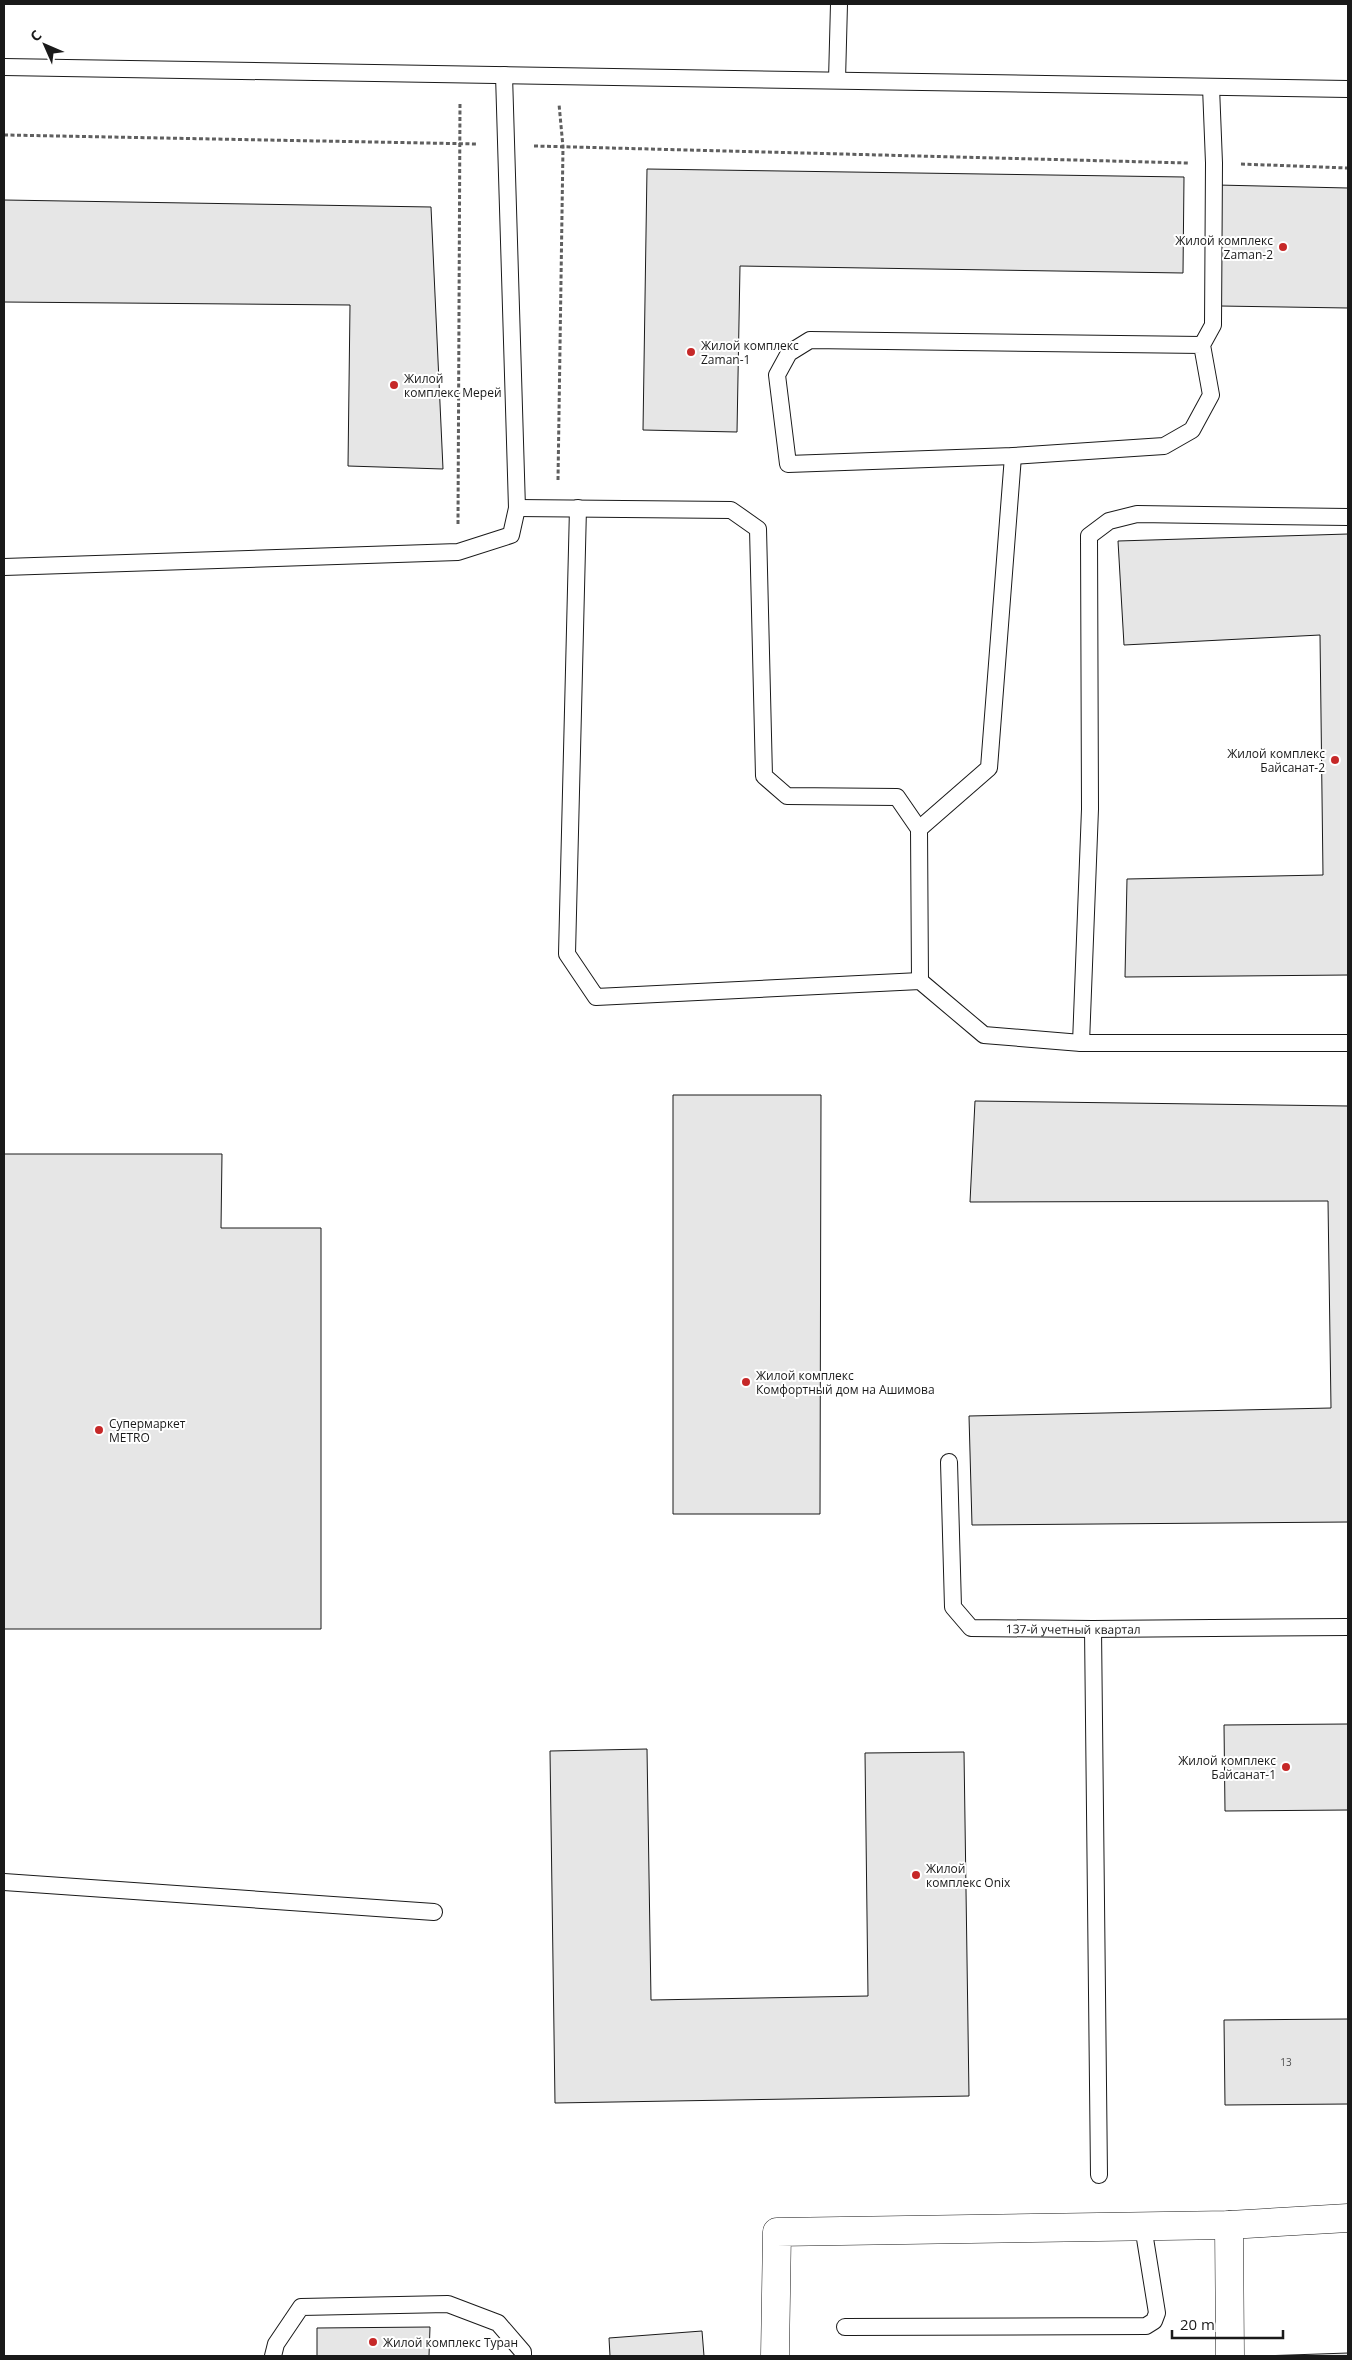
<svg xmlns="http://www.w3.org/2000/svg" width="1352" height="2360" font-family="'Open Sans',sans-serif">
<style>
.building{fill:#e6e6e6;stroke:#1a1a1a}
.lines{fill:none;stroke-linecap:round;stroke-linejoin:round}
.service-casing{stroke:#1a1a1a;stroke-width:18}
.minor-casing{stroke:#1a1a1a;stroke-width:29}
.path{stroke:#5f5f5f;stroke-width:3;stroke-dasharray:4 2.5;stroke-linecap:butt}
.service{stroke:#fff;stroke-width:16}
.minor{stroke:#fff;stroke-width:28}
.poi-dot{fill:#c62828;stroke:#fff;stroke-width:2}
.labels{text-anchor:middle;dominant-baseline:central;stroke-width:4;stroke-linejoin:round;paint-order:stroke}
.number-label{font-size:10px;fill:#4d4d4d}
.poi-label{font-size:12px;fill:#1a1a1a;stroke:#fff;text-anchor:start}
.street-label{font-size:12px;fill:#1a1a1a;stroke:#fff}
</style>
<rect width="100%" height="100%" fill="#fff"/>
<g class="building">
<polygon points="647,169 1184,177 1183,273 740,266 737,432 643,430"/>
<polygon points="1217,185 1348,188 1348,308 1220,306"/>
<polygon points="4,200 431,207 443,469 348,466 350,305 4,302"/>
<polygon points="1348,534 1348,975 1125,977 1127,879 1323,875 1320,635 1124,645 1118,541"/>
<polygon points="673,1095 821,1095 820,1514 673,1514"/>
<polygon points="975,1101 1348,1106 1348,1522 972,1525 969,1416 1331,1408 1328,1201 970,1202"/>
<polygon points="4,1154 222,1154 221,1228 321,1228 321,1629 4,1629"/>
<polygon points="1348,1724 1348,1810 1225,1811 1224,1725"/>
<polygon points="647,1749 651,2000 868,1996 865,1753 964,1752 969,2096 555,2103 550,1751"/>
<polygon points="1348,2019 1348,2104 1225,2105 1224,2020"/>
<polygon points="430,2327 429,2356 317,2356 317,2328"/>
<polygon points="702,2331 704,2356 610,2356 609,2338"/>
<polygon points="1348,2353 1348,2356 1261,2356"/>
</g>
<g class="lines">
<g class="service-casing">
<g id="service">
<polyline points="4,67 1348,89"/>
<polyline points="837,80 839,4"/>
<polyline points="1202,345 1211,395 1192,430 1164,446 1013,456 788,464 777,375 789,353 810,340 1202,345 1213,325 1214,163 1211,87"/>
<polyline points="517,508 731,510 758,529 764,776 787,796 897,797 919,829 920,981"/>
<polyline points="578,508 567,954 596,997 920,981 984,1035 1081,1043 1348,1043"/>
<polyline points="4,567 458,552 511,535 517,508 504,75"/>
<polyline points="919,829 989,768 1013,456"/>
<polyline points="1081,1043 1090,809 1089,536 1109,521 1137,514 1348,517"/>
<path id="s1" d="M949 1462 953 1607 971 1628 1093 1629 1348 1627"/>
<polyline points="1093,1629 1099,2175"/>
<polyline points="4,1882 434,1912"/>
<polyline points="845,2327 1146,2326 1154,2321 1157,2313 1143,2226"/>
<polyline points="273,2356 276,2344 301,2307 448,2304 498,2323 523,2352 523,2356"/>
</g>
</g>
<g class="minor-casing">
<g id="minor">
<polyline points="1229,2225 1230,2356"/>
<polyline points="775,2356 777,2232 1229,2225 1348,2218"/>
</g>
</g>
<g class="path">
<polyline points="4,135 478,144"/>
<polyline points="534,146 1188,163"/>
<polyline points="1241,164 1348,168"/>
<polyline points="558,480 563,147 559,104"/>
<polyline points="458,524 460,103"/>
</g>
<use href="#service" class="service"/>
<use href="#minor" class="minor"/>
</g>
<g class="poi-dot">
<circle cx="1283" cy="247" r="5"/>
<circle cx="691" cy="352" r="5"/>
<circle cx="394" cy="385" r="5"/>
<circle cx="1335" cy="760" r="5"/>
<circle cx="746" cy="1382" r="5"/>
<circle cx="99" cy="1430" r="5"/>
<circle cx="1286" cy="1767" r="5"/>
<circle cx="916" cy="1875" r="5"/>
<circle cx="373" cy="2342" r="5"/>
</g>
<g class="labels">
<g class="number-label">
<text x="1286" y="2062">13</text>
</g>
<g class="poi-label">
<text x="1273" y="240" text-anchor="end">Жилой комплекс<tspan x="1273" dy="14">Zaman-2</tspan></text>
<text x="701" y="345">Жилой комплекс<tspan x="701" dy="14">Zaman-1</tspan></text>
<text x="404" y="378">Жилой<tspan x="404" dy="14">комплекс Мерей</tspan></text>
<text x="1325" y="753" text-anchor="end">Жилой комплекс<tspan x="1325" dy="14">Байсанат-2</tspan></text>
<text x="756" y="1375">Жилой комплекс<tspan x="756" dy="14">Комфортный дом на Ашимова</tspan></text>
<text x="109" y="1423">Супермаркет<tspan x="109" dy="14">METRO</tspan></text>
<text x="1276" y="1760" text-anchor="end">Жилой комплекс<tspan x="1276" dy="14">Байсанат-1</tspan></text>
<text x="926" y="1868">Жилой<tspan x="926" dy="14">комплекс Onix</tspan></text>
<text x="383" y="2342">Жилой комплекс Туран</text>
</g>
<g class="street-label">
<text stroke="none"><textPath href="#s1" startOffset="275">137-й учетный квартал</textPath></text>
</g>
</g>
<rect width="1352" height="2360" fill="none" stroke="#1a1a1a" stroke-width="10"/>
<g transform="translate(45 45) rotate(315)" stroke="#ffffff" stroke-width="4" paint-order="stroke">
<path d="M0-4L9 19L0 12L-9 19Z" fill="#1a1a1a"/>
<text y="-8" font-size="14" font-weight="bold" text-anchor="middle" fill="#1a1a1a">С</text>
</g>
<path d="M1172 2330v8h111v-8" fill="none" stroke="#1a1a1a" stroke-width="2.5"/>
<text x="1180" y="2330" font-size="15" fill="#1a1a1a" stroke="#ffffff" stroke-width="4" paint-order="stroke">20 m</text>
</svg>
